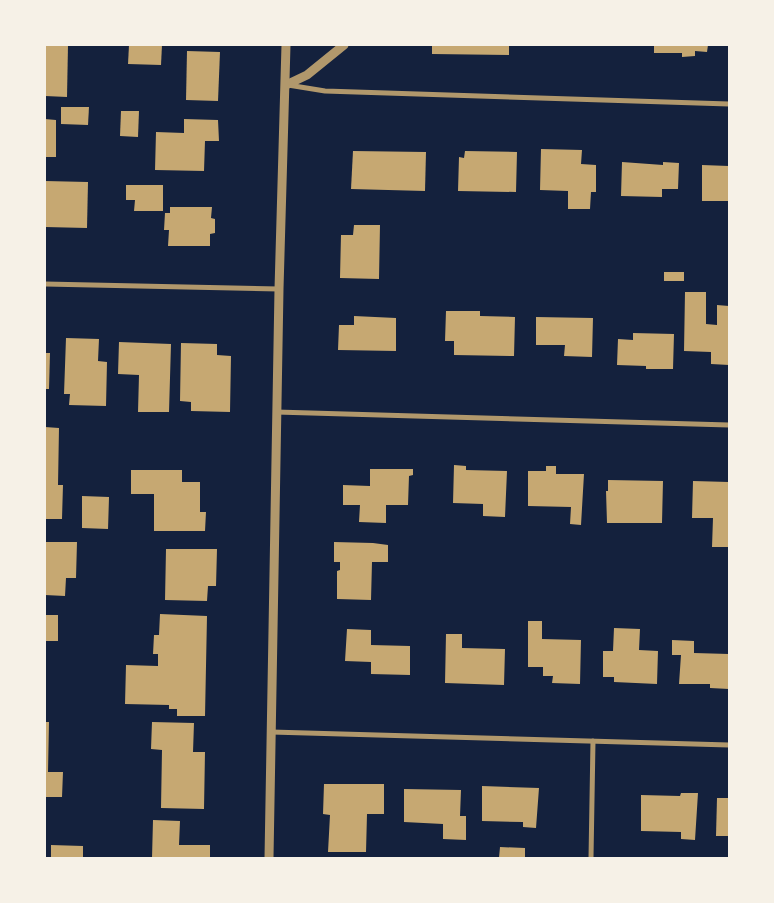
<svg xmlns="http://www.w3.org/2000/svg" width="774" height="903" font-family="Barlow,sans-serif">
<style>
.building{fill:#c6a872}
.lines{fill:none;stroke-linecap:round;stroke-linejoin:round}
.minor{stroke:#b1986c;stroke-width:5}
.tertiary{stroke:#b1986c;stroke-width:9}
</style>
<rect width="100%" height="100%" fill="#14213d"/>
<g class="building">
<polygon points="45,45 68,45 67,97 45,96"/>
<polygon points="129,45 162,45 161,65 128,64"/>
<polygon points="432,45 509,45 509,55 432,54"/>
<polygon points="654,45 708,45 707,52 695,51 695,56 682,57 682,53 654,53"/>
<polygon points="187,51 220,52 218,101 186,100"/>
<polygon points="61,107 89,107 88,125 61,124"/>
<polygon points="121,111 139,111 138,137 120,136"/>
<polygon points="45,119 56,120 56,157 45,157"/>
<polygon points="184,119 218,120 219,141 205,141 204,171 155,170 156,132 184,133"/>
<polygon points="541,149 582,150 581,164 596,165 596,192 591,192 590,209 568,209 568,191 540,190"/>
<polygon points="353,151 426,152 425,191 351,189"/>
<polygon points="465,151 517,152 516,192 458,191 459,157 464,158"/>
<polygon points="622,162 663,165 663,162 679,163 678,189 662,189 662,197 621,196"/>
<polygon points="702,165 729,166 729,201 702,201"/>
<polygon points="45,181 88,182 87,228 45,227"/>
<polygon points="126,185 163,185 163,211 134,211 135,200 126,200"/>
<polygon points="170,207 212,207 211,218 215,219 215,233 210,234 210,246 168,246 169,230 164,230 165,213 170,213"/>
<polygon points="354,225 380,225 379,279 340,278 341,235 353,235"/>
<rect x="664" y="272" width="20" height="9"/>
<polygon points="685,292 706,292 706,324 717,325 717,305 729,306 729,365 711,364 711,352 684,351"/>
<polygon points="446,311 480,311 480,316 515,317 514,356 454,355 454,341 445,341"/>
<polygon points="354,316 396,318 396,351 338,350 339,325 354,325"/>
<polygon points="536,317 593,318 592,357 564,356 565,345 536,345"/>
<polygon points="633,333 674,334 673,369 646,369 646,366 617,365 618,339 633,340"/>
<polygon points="66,338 99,339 98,361 107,362 106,406 69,405 70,394 64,394"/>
<polygon points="119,342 171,344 169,412 138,412 139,375 118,374"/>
<polygon points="181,343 217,344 217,355 231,356 230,412 191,411 191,402 180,401"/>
<polygon points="45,353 50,353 49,389 45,389"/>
<polygon points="45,427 59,428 58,485 63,485 62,519 45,519"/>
<polygon points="454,465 466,466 466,470 507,471 505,517 483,516 483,504 453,503"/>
<polygon points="546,466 556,466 556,474 584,474 581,525 570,524 571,507 528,506 528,471 546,471"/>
<polygon points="370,469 413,469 413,475 409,476 408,505 386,505 386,523 359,522 360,505 343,505 343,485 370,486"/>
<polygon points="131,470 182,470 182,482 200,482 200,512 206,512 205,531 154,531 154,494 131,494"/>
<polygon points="608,480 663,481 662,523 607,523 606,491 608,491"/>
<polygon points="693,481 729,482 729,547 712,547 713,518 692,518"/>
<polygon points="82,496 109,497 108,529 82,528"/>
<polygon points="45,542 77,542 76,578 66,578 65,596 45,595"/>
<polygon points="334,542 373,543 388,545 388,562 372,562 371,600 337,599 337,571 340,570 340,562 334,562"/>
<polygon points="166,549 217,549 216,586 208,586 207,601 165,600"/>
<polygon points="160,614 207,616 205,716 177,716 177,709 169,709 169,705 125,704 126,665 158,666 158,654 153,654 154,635 159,635"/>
<rect x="45" y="615" width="13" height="26"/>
<polygon points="528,621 542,621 542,639 581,640 580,684 552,683 553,676 543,676 543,667 528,667"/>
<polygon points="614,628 640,629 639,650 658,651 657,684 614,682 614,677 603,677 603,651 613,651"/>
<polygon points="347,629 371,630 371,645 410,646 410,675 371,674 371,662 345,661"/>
<polygon points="446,634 462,634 462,648 505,649 504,685 445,683"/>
<polygon points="672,640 694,641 694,653 729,654 729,689 710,688 710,684 679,684 681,655 672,655"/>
<polygon points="45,722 49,722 48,772 63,772 62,797 45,797"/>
<polygon points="152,722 194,723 193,752 205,752 204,809 161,808 162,750 151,749"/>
<polygon points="324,784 384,784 384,814 367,814 366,852 328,852 330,815 323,814"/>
<polygon points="482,786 539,788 536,828 523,827 523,822 482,821"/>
<polygon points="404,789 461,790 460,816 466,816 466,840 443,839 443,824 404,822"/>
<polygon points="681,793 698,793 695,840 681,839 681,832 641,831 641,795 680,796"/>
<polygon points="717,798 729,798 729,836 716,836"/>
<polygon points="153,820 180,821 179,845 210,845 210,858 152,858"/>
<polygon points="51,845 83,846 83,858 51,858"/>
<polygon points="500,847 525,848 525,858 499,858"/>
</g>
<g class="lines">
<g class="minor">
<polyline points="288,85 325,91 729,104"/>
<polyline points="45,284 279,289"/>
<polyline points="276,412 729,425"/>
<polyline points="271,732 729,745"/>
<polyline points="591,858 593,741"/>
</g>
<g class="tertiary">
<polyline points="286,85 307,75 344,45"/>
<polyline points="269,858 279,289 286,45"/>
</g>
</g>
<rect width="774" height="903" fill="none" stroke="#f6f1e7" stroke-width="92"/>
</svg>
